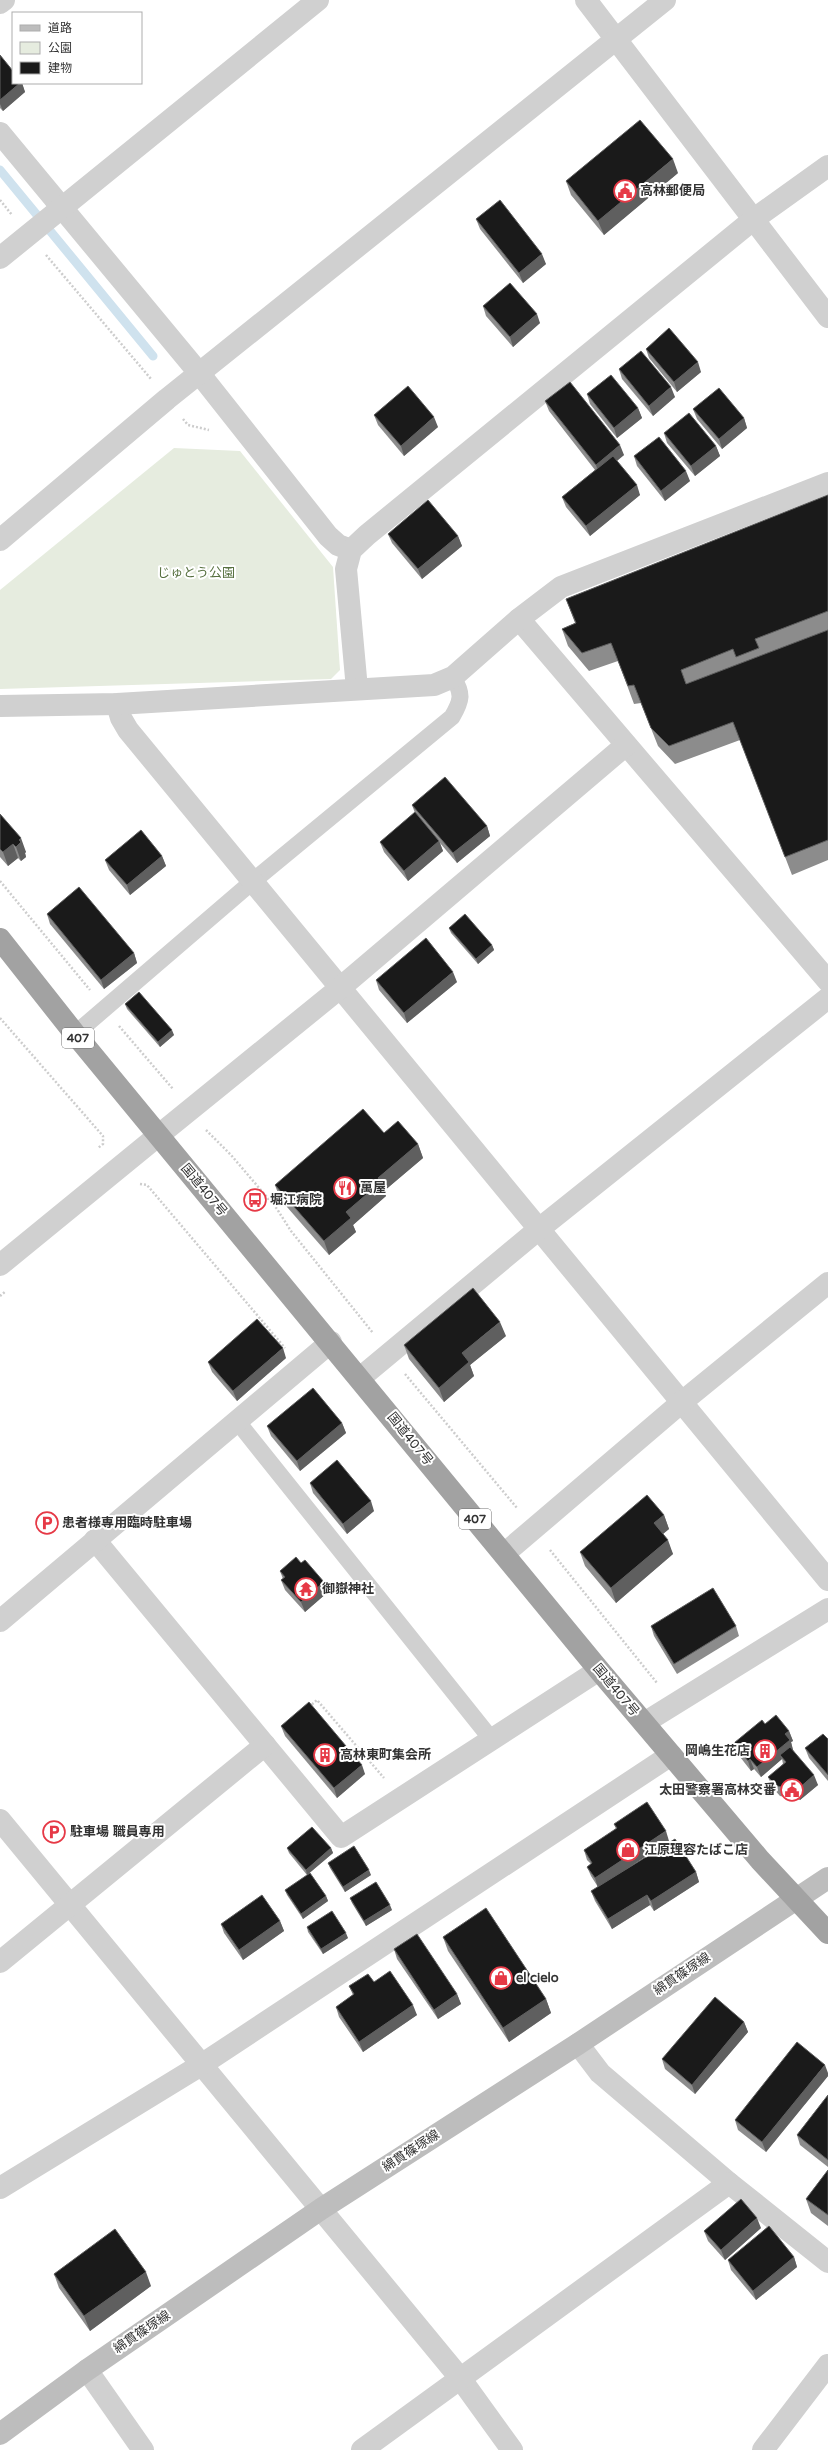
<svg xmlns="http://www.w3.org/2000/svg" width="828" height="2450" font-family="'Varela Round','Noto Sans JP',sans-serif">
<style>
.green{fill:#e6ecdf}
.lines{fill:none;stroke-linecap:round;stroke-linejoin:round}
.stream{stroke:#cfe2ee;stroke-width:9}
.path{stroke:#cdcdcd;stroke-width:2.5;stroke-dasharray:2 2;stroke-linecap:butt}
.service{stroke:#d0d0d0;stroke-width:17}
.minor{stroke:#d0d0d0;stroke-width:22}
.tertiary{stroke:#d0d0d0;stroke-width:22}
.secondary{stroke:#bdbdbd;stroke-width:22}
.trunk{stroke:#a2a2a2;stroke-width:22}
.wall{fill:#8c8c8c}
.shaded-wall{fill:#5f5f5f}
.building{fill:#1a1a1a;stroke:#5f5f5f}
.labels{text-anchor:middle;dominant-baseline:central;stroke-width:4;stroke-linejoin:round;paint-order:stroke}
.shield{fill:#fff;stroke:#707070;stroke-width:1}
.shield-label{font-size:12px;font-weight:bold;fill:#333}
.poi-label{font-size:13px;font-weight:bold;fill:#333;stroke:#fff;text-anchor:start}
.park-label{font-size:13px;fill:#56703f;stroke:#fff}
.street-label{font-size:13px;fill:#333;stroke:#fff}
</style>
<rect width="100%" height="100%" fill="#fff"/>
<polygon class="green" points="174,448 240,451 333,567 340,670 331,679 0,689 0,590"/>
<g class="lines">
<polyline class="stream" points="0,170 153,356"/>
<g class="path">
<polyline points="0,200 12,215"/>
<polyline points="46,255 151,379"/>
<polyline points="183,419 188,425 209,430"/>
<polyline points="0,881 90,990"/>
<polyline points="0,1018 103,1136 103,1144 98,1148"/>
<polyline points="119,1026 173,1089"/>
<polyline points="206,1130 231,1155 277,1209 291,1231 373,1333"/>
<polyline points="140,1184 147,1185 285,1348"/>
<polyline points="0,1296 6,1291"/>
<polyline points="405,1374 517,1508"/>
<polyline points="550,1550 657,1683"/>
<polyline points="309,1707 317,1700 384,1778"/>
</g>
<g class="service">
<path d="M75 1034 252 882 452 717C462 700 463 694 453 677"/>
<polyline points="237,1421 492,1740"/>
</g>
<g class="minor">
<polyline points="586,0 828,317"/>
<polyline points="0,3 4,0"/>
<polyline points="0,133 199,373 328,536 338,545 351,550"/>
<polyline points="0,258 318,0"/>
<polyline points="519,619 828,981"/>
<polyline points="357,689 346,569 351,550 367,535 754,219 828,166"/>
<polyline points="117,704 121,718 128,730 828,1580"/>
<polyline points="0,706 117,704 434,685 453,677 519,619 561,587 828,483"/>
<polyline points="159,1135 340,988 626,745"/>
<polyline points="360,1378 539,1229 828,998"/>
<polyline points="95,1540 341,1837 599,1670"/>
<polyline points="504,1554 682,1402 828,1283"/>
<polyline points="0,1621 331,1342"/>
<polyline points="644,1723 828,1609"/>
<polyline points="0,1820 460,2378 512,2450"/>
<polyline points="0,1962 265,1745"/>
<polyline points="578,2044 600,2073 729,2183 828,2262"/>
<polyline points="0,2188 201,2065 671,1755"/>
<polyline points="87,2370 143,2450"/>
<polyline points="362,2450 729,2183"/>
<polyline points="763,2450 828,2365"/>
</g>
<g class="tertiary">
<polyline points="0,540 167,399 665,0"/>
<polyline points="0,1265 159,1135"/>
</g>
<polyline class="secondary" points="0,2434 87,2370 321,2209 578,2044 828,1878"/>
<polyline class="trunk" points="0,939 75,1034 599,1670 760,1860 828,1933"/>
</g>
<g class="wall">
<polygon points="0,55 13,83 22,83 25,92 3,111 0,108"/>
<polygon points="678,173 604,235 571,195 566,181"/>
<polygon points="476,219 546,264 523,283 480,229"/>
<polygon points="483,306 540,323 513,347 486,316"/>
<polygon points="646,349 701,372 677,392 649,358"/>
<polygon points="619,369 675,397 653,416 622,379"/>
<polygon points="587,394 638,408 642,418 617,438 590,404"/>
<polygon points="545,401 624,455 617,461 640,495 590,536 566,507 562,497 595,470 549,411"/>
<polygon points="693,409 744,418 747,428 722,449 697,419"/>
<polygon points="374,415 438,427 404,456 378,425"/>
<polygon points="664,433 716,446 720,456 695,476 667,443"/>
<polygon points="634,456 690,481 665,501 637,466"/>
<polygon points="828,495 828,860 792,875 740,740 675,764 658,746 641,703 634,704 618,661 589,671 568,646 562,629 575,623 566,599"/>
<polygon points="388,534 458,536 462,546 422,579 392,543"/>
<polygon points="412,805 487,826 490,836 457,863 440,843 443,851 408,881 384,852 380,842 415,813"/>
<polygon points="0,814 26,852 25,853 26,857 21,861 18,858 8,866 0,857"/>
<polygon points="162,856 166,866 130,895 109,870 105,860"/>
<polygon points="47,914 134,953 137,963 104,989 50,924"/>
<polygon points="449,928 492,945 494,950 478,964 451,933"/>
<polygon points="376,980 457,982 407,1023 379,990"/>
<polygon points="125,1004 174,1035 160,1047 127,1009"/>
<polygon points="384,1133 418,1144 423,1158 384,1191 386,1196 353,1225 356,1232 329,1255 280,1199 275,1185"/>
<polygon points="506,1336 470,1365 474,1376 444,1402 409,1359 404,1345"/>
<polygon points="286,1358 237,1401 212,1372 208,1362"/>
<polygon points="342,1423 346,1433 300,1471 271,1436 267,1426"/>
<polygon points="310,1483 374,1511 347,1534 313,1493"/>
<polygon points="664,1515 669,1529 663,1534 673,1554 616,1603 585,1566 580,1552"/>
<polygon points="301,1563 324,1582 328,1592 305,1612 285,1590 281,1580 283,1579 280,1571"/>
<polygon points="651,1626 736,1626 739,1636 677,1674 654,1636"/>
<polygon points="765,1724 789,1731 793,1741 791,1742 793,1750 818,1785 800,1800 780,1796 772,1787 768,1777 783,1764 782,1759 761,1777 754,1769 751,1771 737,1753 734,1743"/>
<polygon points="281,1726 365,1774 337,1798 285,1736"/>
<polygon points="828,1739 828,1781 809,1758 805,1748"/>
<polygon points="614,1824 669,1841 624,1870 696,1872 699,1882 654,1911 650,1905 612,1929 595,1901 591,1891 598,1887 591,1876 587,1867 591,1864 587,1860 584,1850 616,1829"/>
<polygon points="287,1848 331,1848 333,1853 307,1875 289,1853"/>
<polygon points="328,1863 371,1875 345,1892 330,1868"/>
<polygon points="285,1890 326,1896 328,1901 303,1919 287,1895"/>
<polygon points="350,1898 392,1910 366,1926 352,1903"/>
<polygon points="280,1921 284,1931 243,1960 224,1933 221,1924"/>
<polygon points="307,1927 348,1938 323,1954 308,1932"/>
<polygon points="443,1937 546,1999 551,2013 509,2042 448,1951"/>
<polygon points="394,1949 457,1994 461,2004 438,2019 397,1959"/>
<polygon points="374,1982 417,2015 363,2052 339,2017 336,2007 353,1995 349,1986"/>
<polygon points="744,2022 748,2032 695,2094 665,2069 662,2059"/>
<polygon points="828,2073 828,2076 766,2152 738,2130 735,2120"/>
<polygon points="828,2095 828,2167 800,2145 797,2135"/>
<polygon points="828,2170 828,2226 811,2213 806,2199"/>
<polygon points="761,2228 725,2260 708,2241 704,2231"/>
<polygon points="794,2257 797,2267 756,2300 731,2270 728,2260"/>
<polygon points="54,2274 151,2286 90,2331 59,2288"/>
</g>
<g class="shaded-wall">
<polygon points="20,83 22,83 25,92 3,111 0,104 0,100"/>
<polygon points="673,159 678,173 604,235 598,221"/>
<polygon points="542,254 546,264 523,283 519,273"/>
<polygon points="537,314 540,323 513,347 510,337"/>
<polygon points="698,362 701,372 677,392 674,382"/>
<polygon points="671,387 675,397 653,416 649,406"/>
<polygon points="638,408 642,418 617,438 614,428"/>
<polygon points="434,417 438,427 404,456 401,446"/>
<polygon points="744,418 747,428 722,449 719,439"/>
<polygon points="620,445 624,455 599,475 596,465"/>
<polygon points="716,446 720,456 695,476 691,466"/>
<polygon points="686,471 690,481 665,501 661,491"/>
<polygon points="637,485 640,495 590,536 586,526"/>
<polygon points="458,536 462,546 422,579 418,569"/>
<polygon points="487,826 490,836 457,863 453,853"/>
<polygon points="21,838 26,852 25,853 26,857 21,861 16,847 19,840"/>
<polygon points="439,841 443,851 408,881 404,871"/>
<polygon points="13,844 18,858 8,866 3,852"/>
<polygon points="162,856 166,866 130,895 127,885"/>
<polygon points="492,945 494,950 478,964 476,959"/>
<polygon points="134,953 137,963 104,989 101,980"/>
<polygon points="453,972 457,982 407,1023 404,1013"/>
<polygon points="172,1030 174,1035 160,1047 158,1042"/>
<polygon points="418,1144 423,1158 384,1191 386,1196 353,1225 356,1232 329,1255 324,1241 346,1212 378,1178"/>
<polygon points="500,1322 506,1336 470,1365 474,1376 444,1402 439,1388 462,1353"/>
<polygon points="283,1348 286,1358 237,1401 233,1391"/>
<polygon points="342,1423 346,1433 300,1471 297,1461"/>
<polygon points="371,1501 374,1511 347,1534 343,1524"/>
<polygon points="664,1515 669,1529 659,1537 654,1523"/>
<polygon points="668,1540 673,1554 616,1603 611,1588"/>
<polygon points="324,1582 328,1592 305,1612 301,1602"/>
<polygon points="789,1731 793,1741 791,1742 793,1750 783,1758 780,1755 782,1759 761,1777 757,1767 785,1734"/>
<polygon points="750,1759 754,1769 751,1771 748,1761"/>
<polygon points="362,1765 365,1774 337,1798 334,1788"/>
<polygon points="814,1775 818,1785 800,1800 797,1790"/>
<polygon points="666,1831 669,1841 598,1888 595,1878"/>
<polygon points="331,1848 333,1853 307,1875 306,1870"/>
<polygon points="369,1870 371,1875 345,1892 343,1887"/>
<polygon points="696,1872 699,1882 654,1911 651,1901"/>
<polygon points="647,1895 650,1905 612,1929 608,1919"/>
<polygon points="326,1896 328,1901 303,1919 301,1914"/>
<polygon points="390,1905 392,1910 366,1926 364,1921"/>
<polygon points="280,1921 284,1931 243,1960 239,1950"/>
<polygon points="346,1933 348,1938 323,1954 321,1949"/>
<polygon points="457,1994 461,2004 438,2019 434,2010"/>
<polygon points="546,1999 551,2013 509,2042 503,2028"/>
<polygon points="413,2005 417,2015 363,2052 359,2042"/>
<polygon points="744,2022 748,2032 695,2094 692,2085"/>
<polygon points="825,2065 828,2073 828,2076 766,2152 762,2142"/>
<polygon points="757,2218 761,2228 725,2260 721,2250"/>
<polygon points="794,2257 797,2267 756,2300 753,2291"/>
<polygon points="146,2272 151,2286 90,2331 84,2316"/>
</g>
<g class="building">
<polygon points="0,55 13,71 13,83 20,83 0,100"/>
<polygon points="640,120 673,159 598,221 566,181"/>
<polygon points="500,200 542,254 519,273 476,219"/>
<polygon points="510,283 537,314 510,337 483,306"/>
<polygon points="669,328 698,362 674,382 646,349"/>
<polygon points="641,351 671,387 649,406 619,369"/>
<polygon points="611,375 638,408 614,428 587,394"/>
<polygon points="570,382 620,445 596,465 545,401"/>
<polygon points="408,386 434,417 401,446 374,415"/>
<polygon points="719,388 744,418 719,439 693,409"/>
<polygon points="689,413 716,446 691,466 664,433"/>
<polygon points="659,437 686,471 661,491 634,456"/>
<polygon points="613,456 637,485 586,526 562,497"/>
<polygon points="828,495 828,611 755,639 759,648 736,657 733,649 681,670 686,684 828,630 828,840 785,857 733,722 669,746 651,728 634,685 628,686 611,643 582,653 562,629 576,623 566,599"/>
<polygon points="428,500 458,536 418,569 388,534"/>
<polygon points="445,777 487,826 453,853 412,805"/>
<polygon points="415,812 439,841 404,871 380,842"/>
<polygon points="0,814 21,838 19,840 21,842 16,847 13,844 3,852 0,849"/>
<polygon points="141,830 162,856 127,885 105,860"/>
<polygon points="79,887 134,953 101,980 47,914"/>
<polygon points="465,914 492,945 476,959 449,928"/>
<polygon points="426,938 453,972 404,1013 376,980"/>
<polygon points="139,992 172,1030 158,1042 125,1004"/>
<polygon points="363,1109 384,1133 398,1121 418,1144 378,1178 381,1182 346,1212 351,1218 324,1241 275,1185"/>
<polygon points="473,1288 500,1322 462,1353 469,1362 439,1388 404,1345"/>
<polygon points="257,1319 283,1348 233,1391 208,1362"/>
<polygon points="313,1388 342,1423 297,1461 267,1426"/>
<polygon points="337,1460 371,1501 343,1524 310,1483"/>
<polygon points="647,1495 664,1515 654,1523 668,1540 611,1588 580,1552"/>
<polygon points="296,1557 301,1563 305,1560 324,1582 301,1602 281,1580 285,1577 280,1571"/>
<polygon points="713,1588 736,1626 674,1664 651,1626"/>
<polygon points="309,1702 362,1765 334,1788 281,1726"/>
<polygon points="776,1715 789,1731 785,1734 790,1740 757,1767 750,1759 748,1761 734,1743 762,1720 765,1724"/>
<polygon points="823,1734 828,1739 828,1775 805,1748"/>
<polygon points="790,1747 814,1775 797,1790 777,1786 768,1777 786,1762 780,1755"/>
<polygon points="647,1802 666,1831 595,1878 587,1867 592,1863 584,1850 617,1828 614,1824"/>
<polygon points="312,1827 331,1848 306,1870 287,1848"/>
<polygon points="675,1839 696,1872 651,1901 647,1895 608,1919 591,1891"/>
<polygon points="354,1846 369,1870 343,1887 328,1863"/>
<polygon points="310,1873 326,1896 301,1914 285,1890"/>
<polygon points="376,1882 390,1905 364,1921 350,1898"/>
<polygon points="262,1895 280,1921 239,1950 221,1924"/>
<polygon points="486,1908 546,1999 503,2028 443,1937"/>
<polygon points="332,1911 346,1933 321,1949 307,1927"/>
<polygon points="417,1934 457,1994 434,2010 394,1949"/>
<polygon points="390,1971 413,2005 359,2042 336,2007 354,1994 349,1986 368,1974 374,1982"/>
<polygon points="715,1997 744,2022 692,2085 662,2059"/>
<polygon points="797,2042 825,2065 762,2142 735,2120"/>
<polygon points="828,2095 828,2160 797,2135"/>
<polygon points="828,2170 828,2215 806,2199"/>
<polygon points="741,2199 757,2218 721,2250 704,2231"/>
<polygon points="769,2226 794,2257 753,2291 728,2260"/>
<polygon points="115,2229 146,2272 84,2316 54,2274"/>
</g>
<defs>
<g id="civic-ring" transform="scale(1.15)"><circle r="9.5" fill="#fff" stroke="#e63946" stroke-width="1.5"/><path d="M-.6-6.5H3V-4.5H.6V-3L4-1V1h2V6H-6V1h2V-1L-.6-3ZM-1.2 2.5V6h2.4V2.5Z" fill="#e63946"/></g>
<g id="restaurant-ring" transform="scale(1.15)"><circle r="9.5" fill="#fff" stroke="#e63946" stroke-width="1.5"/><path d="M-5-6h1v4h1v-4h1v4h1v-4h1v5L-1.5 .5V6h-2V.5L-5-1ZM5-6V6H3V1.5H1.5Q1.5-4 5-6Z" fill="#e63946"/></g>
<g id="bus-ring" transform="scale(1.15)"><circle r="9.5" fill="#fff" stroke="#e63946" stroke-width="1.5"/><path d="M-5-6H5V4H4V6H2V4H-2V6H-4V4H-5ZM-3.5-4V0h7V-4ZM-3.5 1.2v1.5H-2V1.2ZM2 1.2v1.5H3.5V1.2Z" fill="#e63946"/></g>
<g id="parking-ring" transform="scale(1.15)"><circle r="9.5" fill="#fff" stroke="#e63946" stroke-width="1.5"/><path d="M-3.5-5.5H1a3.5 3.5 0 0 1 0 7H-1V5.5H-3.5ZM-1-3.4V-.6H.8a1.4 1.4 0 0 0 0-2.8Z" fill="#e63946"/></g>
<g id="temple-ring" transform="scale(1.15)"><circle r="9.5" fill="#fff" stroke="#e63946" stroke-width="1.5"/><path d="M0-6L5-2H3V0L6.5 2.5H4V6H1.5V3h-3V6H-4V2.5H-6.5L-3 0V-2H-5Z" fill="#e63946"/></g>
<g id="building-ring" transform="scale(1.15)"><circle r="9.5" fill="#fff" stroke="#e63946" stroke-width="1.5"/><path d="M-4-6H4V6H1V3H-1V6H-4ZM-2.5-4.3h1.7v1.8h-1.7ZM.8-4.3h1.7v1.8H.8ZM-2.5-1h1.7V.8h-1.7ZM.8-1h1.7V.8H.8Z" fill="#e63946"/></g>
<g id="shop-ring" transform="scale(1.15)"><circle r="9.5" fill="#fff" stroke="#e63946" stroke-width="1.5"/><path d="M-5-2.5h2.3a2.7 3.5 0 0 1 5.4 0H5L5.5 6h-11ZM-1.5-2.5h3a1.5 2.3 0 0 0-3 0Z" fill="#e63946"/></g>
</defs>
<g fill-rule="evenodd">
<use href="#civic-ring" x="625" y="191"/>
<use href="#restaurant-ring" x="345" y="1188"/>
<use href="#bus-ring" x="255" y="1200"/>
<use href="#parking-ring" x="47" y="1523"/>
<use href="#temple-ring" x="306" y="1589"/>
<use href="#building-ring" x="765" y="1751"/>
<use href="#building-ring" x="325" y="1755"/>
<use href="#civic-ring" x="792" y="1790"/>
<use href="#parking-ring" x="54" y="1832"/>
<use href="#shop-ring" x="628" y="1850"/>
<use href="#shop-ring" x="501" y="1978"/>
</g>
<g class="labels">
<g class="shield">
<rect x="62" y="1028" width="32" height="20" rx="3"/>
<rect x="459" y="1509" width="32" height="20" rx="3"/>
</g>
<g class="shield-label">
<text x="78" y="1038">407</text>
<text x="475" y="1519">407</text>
</g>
<g class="poi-label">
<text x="640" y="191">高林郵便局</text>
<text x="360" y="1188">萬屋</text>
<text x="270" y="1200">堀江病院</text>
<text x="62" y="1523">患者様専用臨時駐車場</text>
<text x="322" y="1589">御嶽神社</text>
<text x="750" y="1751" text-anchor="end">岡嶋生花店</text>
<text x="340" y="1755">高林東町集会所</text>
<text x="776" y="1790" text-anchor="end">太田警察署高林交番</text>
<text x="70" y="1832">駐車場 職員専用</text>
<text x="644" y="1850">江原理容たばこ店</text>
<text x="516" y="1978">el cielo</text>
</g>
<g class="park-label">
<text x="196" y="573">じゅとう公園</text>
</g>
<g class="street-label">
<text transform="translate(204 1190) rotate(50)">国道407号</text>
<text transform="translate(410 1439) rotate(51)">国道407号</text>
<text transform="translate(616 1690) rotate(50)">国道407号</text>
<text transform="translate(682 1974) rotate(-34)">綿貫篠塚線</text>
<text transform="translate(411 2151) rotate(-33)">綿貫篠塚線</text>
<text transform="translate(142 2332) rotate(-34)">綿貫篠塚線</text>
</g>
</g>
<rect x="12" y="12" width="130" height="72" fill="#ffffff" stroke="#adadad"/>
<rect x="20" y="25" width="20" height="6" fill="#bdbdbd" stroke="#adadad"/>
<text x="48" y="32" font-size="12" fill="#333333">道路</text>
<rect x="20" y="42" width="20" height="12" fill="#e6ecdf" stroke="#adadad"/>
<text x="48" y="52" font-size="12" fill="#333333">公園</text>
<rect x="20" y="62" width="20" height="12" fill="#1a1a1a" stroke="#adadad"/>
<text x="48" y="72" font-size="12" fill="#333333">建物</text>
</svg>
